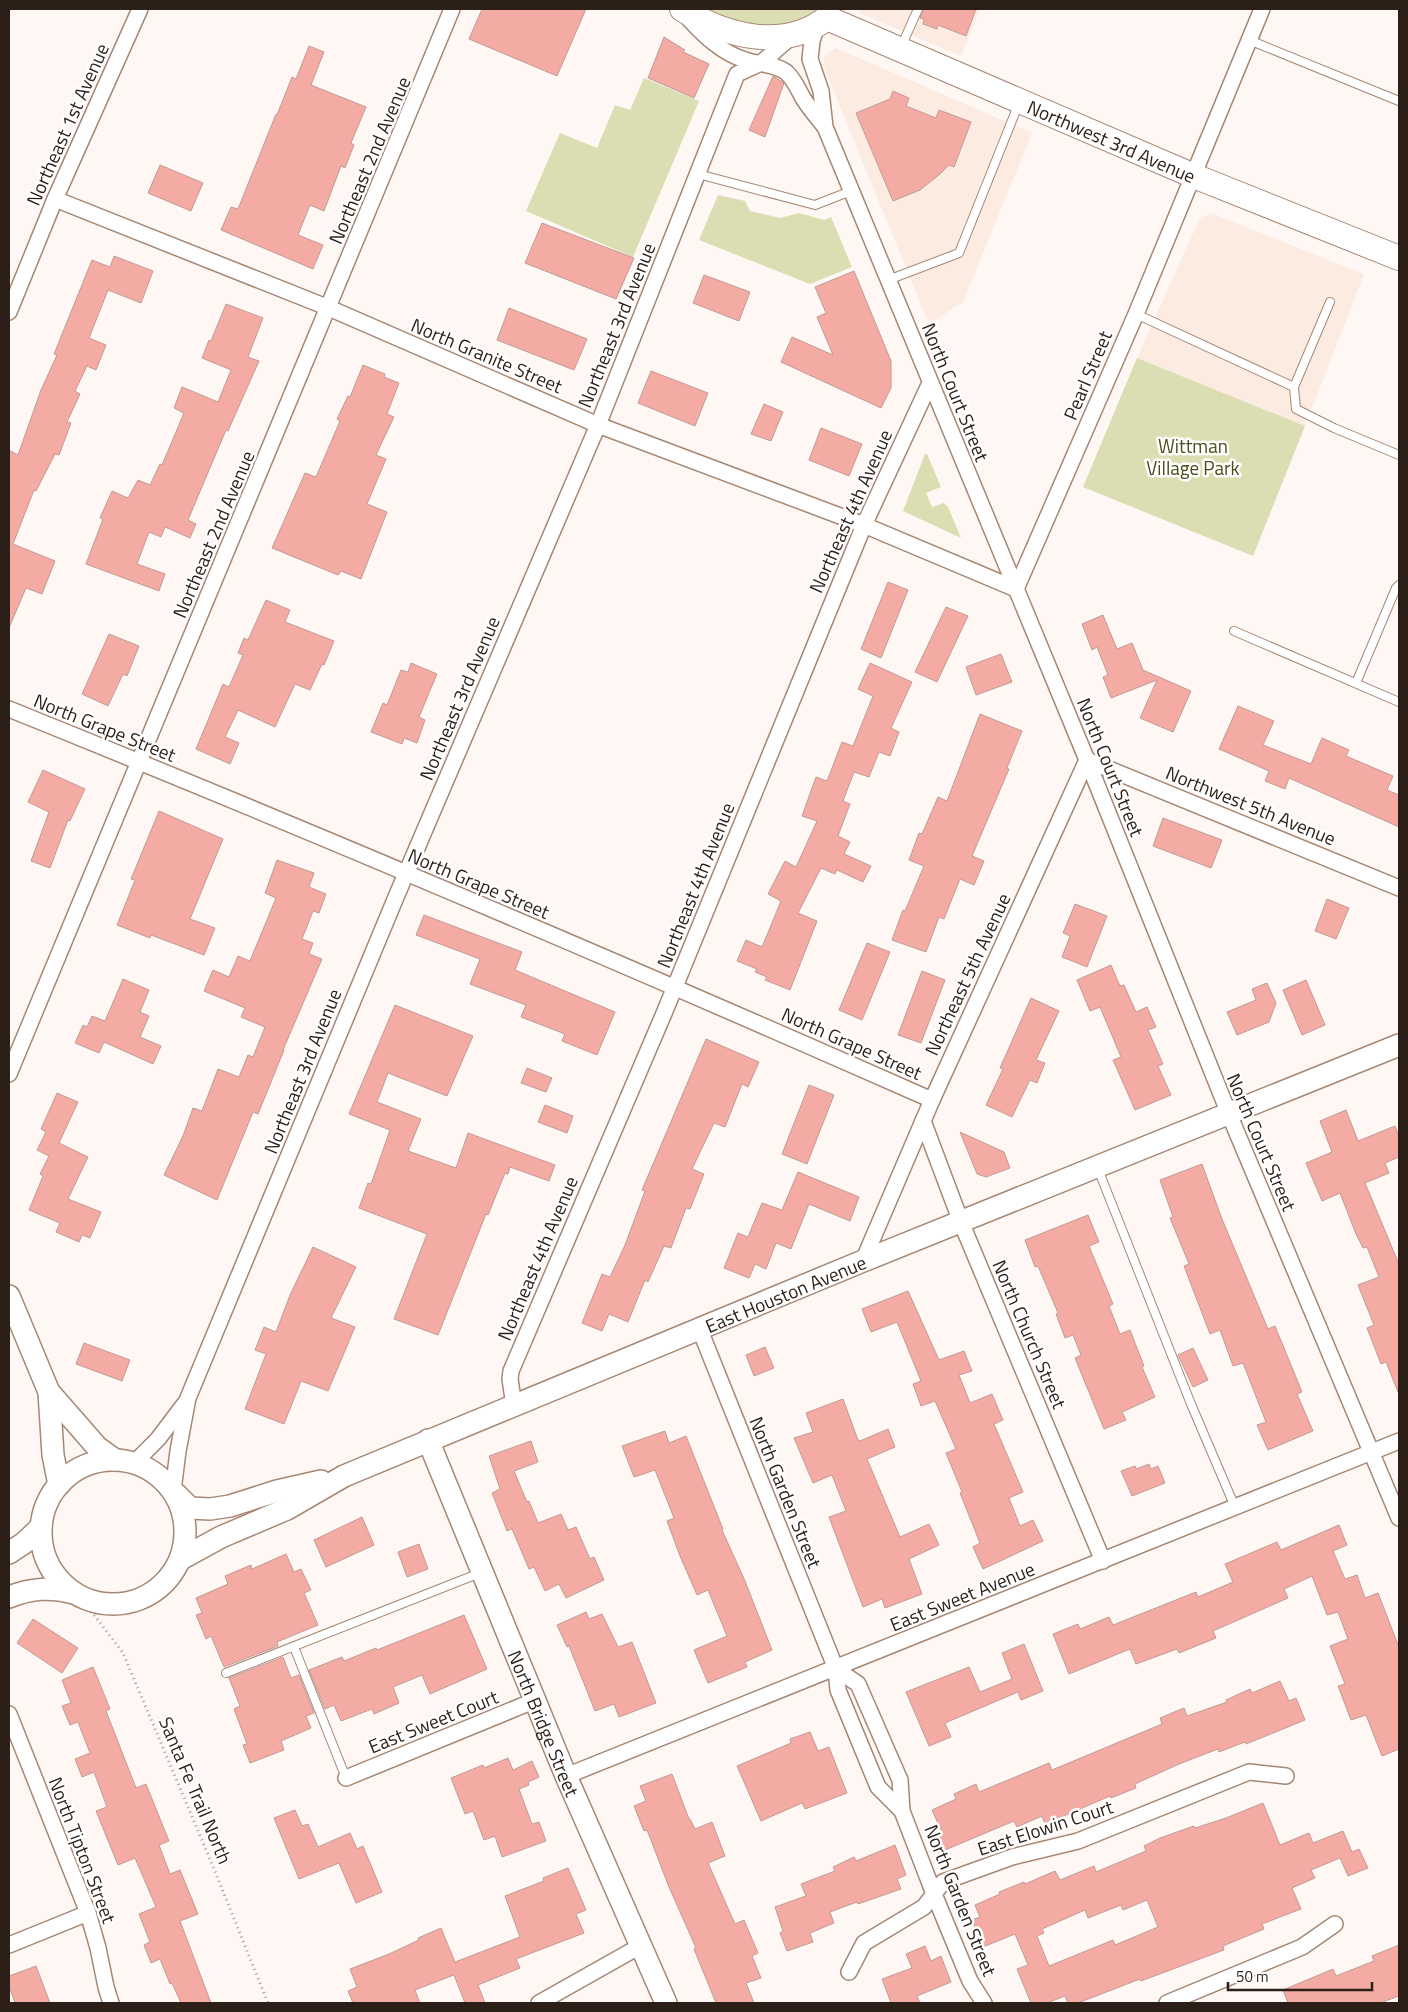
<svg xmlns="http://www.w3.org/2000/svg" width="1408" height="2012" font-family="'Titillium Web',sans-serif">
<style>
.built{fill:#fcebe1}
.green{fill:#dbdeb2}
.building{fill:#f3aba3;stroke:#c19b97;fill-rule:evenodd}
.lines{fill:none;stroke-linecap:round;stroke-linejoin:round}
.lane-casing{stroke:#a68774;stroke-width:10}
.street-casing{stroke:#a68774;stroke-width:18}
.secondary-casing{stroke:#a68774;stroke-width:24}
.primary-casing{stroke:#a68774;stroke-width:26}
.path{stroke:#a29994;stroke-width:3;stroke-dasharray:1 4;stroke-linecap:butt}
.lane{stroke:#fff;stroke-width:8}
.street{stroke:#fff;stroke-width:15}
.secondary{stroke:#fff;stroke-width:21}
.primary{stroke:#fff;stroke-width:24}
.labels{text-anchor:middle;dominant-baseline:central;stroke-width:5;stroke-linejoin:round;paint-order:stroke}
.street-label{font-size:19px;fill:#2b1f17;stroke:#fff}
.park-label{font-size:19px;fill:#4b4c1b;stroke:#fff}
</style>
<rect width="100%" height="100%" fill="#fef7f3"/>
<g class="built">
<polygon points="857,9 980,9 961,56 859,13"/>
<polygon points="836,48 1032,133 963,302 929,324 823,65 825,55"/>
<polygon points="1211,213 1364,274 1305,426 1137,358 1200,218"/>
</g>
<g class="green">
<path d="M706 9H818C786 34 740 31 706 9Z"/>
<polygon points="644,78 699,101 633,257 526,211 560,133 597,148 615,105 630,110"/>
<polygon points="718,195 745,201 750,211 780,218 799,213 824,220 831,217 852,267 810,284 699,240"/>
<polygon points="1137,358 1305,426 1253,556 1083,487"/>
<polygon points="925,454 927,454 941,487 926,493 932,507 944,503 948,507 961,538 903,511"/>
</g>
<g class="building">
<polygon points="482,9 586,9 557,76 469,39"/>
<polygon points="924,9 976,9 966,36 938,25 937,29 923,24 924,19 920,18"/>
<polygon points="664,37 685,50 683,52 709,64 694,98 648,78"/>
<polygon points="309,46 324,52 311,85 366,107 351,143 354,145 345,168 341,166 324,211 310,205 298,235 323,245 313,269 221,230 231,207 238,209 276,114 277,115 292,77 296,79"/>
<polygon points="773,76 784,83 765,137 749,130"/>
<polygon points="893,91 909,98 906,106 936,118 939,110 971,122 954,167 949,165 940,174 920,190 893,201 856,113 890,99"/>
<polygon points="160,165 203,183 191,211 148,193"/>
<polygon points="542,223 634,258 616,299 525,263"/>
<polygon points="114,256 153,271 141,303 108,290 89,338 106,345 96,370 87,366 75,391 80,394 67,422 71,423 59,455 55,454 36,491 34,490 13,544 55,561 42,594 26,588 9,628 9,450 18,455 41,390 57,355 54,354 92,260 110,267"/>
<polygon points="854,271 891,361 891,388 881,408 781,362 792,337 833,355 817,317 826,313 815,287"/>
<polygon points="704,275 750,292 739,321 693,303"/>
<polygon points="226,304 263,318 248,357 259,361 228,431 226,430 188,520 196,524 190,538 165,527 161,537 149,532 137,564 165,574 159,591 86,564 103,519 100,518 112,491 128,498 138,480 150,485 160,464 162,465 184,413 174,408 182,387 218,402 231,370 202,358 209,340 211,341"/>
<polygon points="509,308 587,339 574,370 497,340"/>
<polygon points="363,365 385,374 384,377 399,383 387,414 394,417 376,455 386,459 367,504 387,512 361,579 341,571 338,575 272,548 305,473 316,477 340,421 337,419 348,396 350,397"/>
<polygon points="651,371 708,393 695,426 638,403"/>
<polygon points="764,404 783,412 771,441 751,434"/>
<polygon points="821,428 862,444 849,476 809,460"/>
<polygon points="888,582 908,590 881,658 861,649"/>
<polygon points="266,600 290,610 285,622 334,641 324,665 322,664 310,690 295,684 275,727 238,710 225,737 239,743 230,764 196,749 223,684 229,687 243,655 238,653 244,638 248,640"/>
<polygon points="946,607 968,616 937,682 915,672"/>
<polygon points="1103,615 1117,649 1132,643 1143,670 1191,691 1173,732 1140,718 1157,680 1111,698 1103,677 1108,675 1097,647 1092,650 1082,624"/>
<polygon points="109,634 139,646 127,676 123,674 108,706 82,694"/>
<polygon points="1001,654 1012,682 976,695 966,667"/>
<polygon points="411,663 437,674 419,717 425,720 417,743 404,738 402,744 371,732 383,703 387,705 401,670 408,672"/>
<polygon points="870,663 912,682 891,728 899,732 890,756 879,752 869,777 854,772 843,801 850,804 838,836 850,842 844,854 871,866 863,882 837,870 835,874 821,868 798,913 817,921 790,990 765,980 767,977 755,972 757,969 737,961 746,940 762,947 781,901 768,894 785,861 796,867 817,821 802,816 816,777 827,781 842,742 853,746 873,696 858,689"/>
<polygon points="1238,706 1274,721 1263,745 1311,764 1322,738 1349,750 1346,756 1393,776 1387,790 1399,795 1399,827 1289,778 1285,789 1265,781 1269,771 1219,749"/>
<polygon points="980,714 1022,731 1007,768 1009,769 972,856 984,861 974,885 960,879 944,919 939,917 926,952 892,940 903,910 905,911 924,866 909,860 919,833 922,834 938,797 947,801"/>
<polygon points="43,770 85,789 70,821 68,820 50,868 31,861 49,812 28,802"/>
<polygon points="159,811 223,839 190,919 215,928 204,955 151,935 150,938 117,925 135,880 131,879"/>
<polygon points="1163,818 1222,840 1211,868 1153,846"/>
<polygon points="277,860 314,873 309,887 326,894 319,913 313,911 302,939 313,943 309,954 322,959 283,1050 284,1050 258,1114 253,1112 217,1200 164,1175 183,1136 193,1108 202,1111 218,1069 239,1077 248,1055 253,1057 265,1027 241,1017 245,1008 204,991 213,970 229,977 238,956 250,961 276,898 265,893"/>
<polygon points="1327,899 1349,908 1336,939 1315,931"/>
<polygon points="1075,904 1107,916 1087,967 1062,957 1070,936 1063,933"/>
<polygon points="424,915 522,952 515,970 615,1012 597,1055 562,1041 565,1034 521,1017 526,1005 470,984 480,959 416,935"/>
<polygon points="867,943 890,952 862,1020 839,1010"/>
<polygon points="1111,965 1120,986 1124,985 1136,1012 1147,1007 1156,1027 1148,1030 1163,1064 1158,1066 1171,1095 1135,1110 1113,1060 1121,1057 1100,1007 1090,1011 1077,980"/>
<polygon points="922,971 945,980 921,1043 898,1035"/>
<polygon points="123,979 149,990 140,1012 149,1016 140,1037 161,1046 153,1064 104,1042 99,1053 75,1043 83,1025 87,1027 92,1016 105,1021"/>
<polygon points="1306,980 1325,1025 1302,1035 1283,990"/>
<polygon points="1267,983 1276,1003 1269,1022 1237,1035 1227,1012 1256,1000 1252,989"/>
<polygon points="1031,998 1059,1011 1036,1060 1045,1063 1037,1083 1030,1080 1012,1117 986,1105 1003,1069 1000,1068"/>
<polygon points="395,1005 473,1036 447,1096 388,1073 377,1102 421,1119 408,1151 456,1168 468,1133 555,1165 549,1181 510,1167 508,1174 505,1173 488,1215 486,1214 438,1335 394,1319 427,1234 359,1208 368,1183 371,1184 390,1130 349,1114"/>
<polygon points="706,1039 759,1062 748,1087 742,1084 725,1127 714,1123 692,1169 704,1174 690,1209 686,1208 671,1248 664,1246 648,1282 645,1280 628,1322 609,1314 602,1331 582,1323 602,1274 610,1277 625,1245 645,1191 642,1190"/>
<polygon points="527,1068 552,1078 546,1092 521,1083"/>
<polygon points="809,1085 834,1095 807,1164 782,1154"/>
<polygon points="57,1093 78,1102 59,1143 88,1157 68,1199 101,1212 90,1238 82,1235 79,1242 56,1232 60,1223 29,1210 43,1176 40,1174 49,1156 37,1150 46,1132 41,1129"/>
<polygon points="545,1105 573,1116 567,1133 538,1122"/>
<polygon points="1346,1110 1358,1141 1395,1126 1399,1136 1399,1157 1385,1163 1389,1173 1365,1183 1399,1264 1399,1392 1398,1392 1386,1362 1381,1364 1367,1328 1374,1325 1358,1285 1379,1277 1367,1247 1363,1248 1356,1234 1340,1193 1322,1201 1306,1163 1332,1152 1320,1121"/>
<polygon points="960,1132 1004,1152 1010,1168 986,1177 977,1174"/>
<polygon points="1202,1164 1222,1219 1268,1329 1275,1326 1302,1392 1297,1394 1313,1431 1268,1450 1257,1425 1266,1422 1243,1363 1233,1366 1220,1330 1210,1334 1184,1266 1189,1264 1170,1218 1173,1217 1160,1180"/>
<polygon points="798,1172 859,1197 850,1221 809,1204 791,1249 776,1243 766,1269 755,1264 749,1278 724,1268 738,1233 748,1237 762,1203 782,1210"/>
<polygon points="1088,1215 1099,1242 1089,1246 1113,1304 1109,1306 1120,1334 1130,1330 1144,1366 1142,1367 1155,1397 1122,1412 1126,1420 1104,1429 1075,1358 1081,1355 1073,1335 1065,1338 1056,1314 1058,1313 1038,1266 1035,1267 1025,1240"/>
<polygon points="313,1247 356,1267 331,1318 355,1327 328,1391 301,1381 284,1424 245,1409 266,1354 255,1350 264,1327 276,1332 290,1295"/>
<polygon points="908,1291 939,1360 964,1351 972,1371 959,1375 970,1403 992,1394 1003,1420 994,1424 1023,1492 1009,1498 1020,1526 1033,1520 1043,1541 983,1569 973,1547 980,1543 960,1493 962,1492 946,1453 956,1449 935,1401 921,1406 913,1384 921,1381 897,1322 871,1332 862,1309"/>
<polygon points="84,1343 130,1360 122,1381 76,1364"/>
<polygon points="765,1347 774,1368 754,1376 746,1355"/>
<polygon points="1193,1348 1208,1380 1193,1387 1178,1355"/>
<polygon points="843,1399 858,1440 860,1441 888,1429 895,1447 867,1459 900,1537 929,1524 939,1545 909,1559 922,1594 885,1608 882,1599 863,1607 829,1517 846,1511 832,1475 813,1483 794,1438 813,1432 806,1413"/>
<polygon points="665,1431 669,1443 686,1436 723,1529 722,1530 745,1581 772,1650 745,1662 747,1667 708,1683 694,1650 727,1636 708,1590 697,1595 680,1556 667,1521 674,1518 655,1470 634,1477 622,1446"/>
<polygon points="531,1441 538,1462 514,1471 527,1502 529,1501 538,1523 561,1514 568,1530 576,1527 590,1559 594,1557 604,1580 566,1598 559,1584 545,1591 534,1567 529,1569 512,1529 507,1531 492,1493 500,1489 489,1456"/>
<polygon points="1149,1464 1151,1469 1158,1466 1165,1483 1132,1496 1121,1471 1135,1466 1136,1469"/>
<polygon points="362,1517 374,1545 326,1567 314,1540"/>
<polygon points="1339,1525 1347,1545 1333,1551 1345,1579 1357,1575 1365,1598 1378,1593 1399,1647 1399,1749 1382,1756 1366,1715 1351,1720 1338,1686 1345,1684 1330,1646 1348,1639 1338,1612 1327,1615 1312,1576 1284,1589 1288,1598 1213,1631 1216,1638 1179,1653 1177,1649 1136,1664 1130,1649 1069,1674 1053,1634 1078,1624 1080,1629 1109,1617 1113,1625 1196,1592 1198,1597 1233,1582 1225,1564 1277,1542 1281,1550"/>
<polygon points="419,1544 428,1569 407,1577 398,1552"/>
<polygon points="286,1554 294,1572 301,1569 311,1590 304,1593 318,1625 277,1642 278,1646 224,1667 211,1636 206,1639 196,1615 202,1613 196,1598 228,1584 225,1576 251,1565 252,1569"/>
<polygon points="586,1612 589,1619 602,1614 618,1647 632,1642 656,1703 619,1717 614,1704 595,1711 569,1646 567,1647 557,1625"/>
<polygon points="464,1615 487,1669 430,1694 422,1675 393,1687 399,1703 374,1714 372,1709 341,1721 334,1705 325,1709 309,1670 342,1657 344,1661 376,1648 377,1650"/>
<polygon points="33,1619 78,1648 62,1673 17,1643"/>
<polygon points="1024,1644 1043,1691 1021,1700 1018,1692 945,1723 951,1737 929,1746 906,1692 969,1667 980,1692 1012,1679 1002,1653"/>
<polygon points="283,1657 291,1678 299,1675 314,1713 306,1716 311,1728 281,1741 284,1750 250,1763 243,1745 247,1744 234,1709 240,1706 229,1678"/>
<polygon points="93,1667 110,1709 106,1711 136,1788 146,1784 169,1841 159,1845 170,1874 180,1870 198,1914 180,1921 211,2003 181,2003 172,1983 170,1984 160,1959 151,1963 144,1945 150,1942 139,1914 156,1907 135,1858 118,1865 96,1811 107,1807 94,1772 82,1777 75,1759 90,1753 78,1722 70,1725 62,1706 71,1703 62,1680"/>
<polygon points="1280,1681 1289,1701 1296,1698 1305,1720 1246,1744 1245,1742 1219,1752 1218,1749 1179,1764 1135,1784 1136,1788 1111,1798 1110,1796 1045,1824 1042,1816 1017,1827 1014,1821 938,1853 930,1835 941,1830 932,1810 956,1799 954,1794 976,1784 979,1792 1049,1763 1052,1770 1162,1724 1160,1718 1184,1708 1187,1716 1227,1702 1226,1700 1250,1689 1252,1693"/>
<polygon points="810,1732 818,1751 829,1747 847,1793 805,1809 802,1803 761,1821 737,1766 791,1743 790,1739"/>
<polygon points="508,1758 513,1770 532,1761 539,1777 528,1782 529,1785 519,1789 532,1824 539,1822 546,1841 502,1857 495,1836 484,1840 473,1811 465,1814 451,1778 483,1765 484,1768"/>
<polygon points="672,1774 689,1819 690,1819 695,1829 712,1822 725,1856 708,1863 735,1924 744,1920 758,1953 752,1956 761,1978 746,1983 754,2003 716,2003 694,1949 696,1948 669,1887 647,1830 644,1831 634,1806 646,1801 640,1786"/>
<path d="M1263 1803 1280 1845 1309 1833 1313 1843 1343 1831 1352 1852 1359 1849 1368 1868 1348 1876 1340 1858 1311 1870 1315 1878 1292 1888 1301 1909 1262 1924 1264 1929 1223 1946 1224 1950 1141 1981 1140 1979 1078 2003H1068L1065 1996 1047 2003H1031L1017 1969 1028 1965 1015 1934 983 1947 972 1920 980 1917 975 1905 1000 1894 999 1892 1024 1882 1025 1884 1055 1871 1060 1880 1094 1866 1096 1872 1146 1851 1144 1846 1160 1838 1194 1826 1195 1828 1226 1818ZM1147 1900 1158 1927 1115 1945 1113 1940 1049 1966 1037 1936 1044 1933 1042 1929 1085 1910 1088 1918 1121 1905 1123 1910Z"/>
<polygon points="295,1810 302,1826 308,1824 318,1847 350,1833 357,1849 363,1846 382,1892 356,1903 339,1863 299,1879 274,1818"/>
<polygon points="895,1845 906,1875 897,1879 901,1889 858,1904 857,1902 830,1912 834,1923 810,1933 813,1942 787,1951 780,1933 783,1931 775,1907 806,1896 801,1884 835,1871 833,1867 854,1857 856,1861"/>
<polygon points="568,1868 586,1910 576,1914 584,1933 516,1959 520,1968 478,1985 485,2003 465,2003 454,1975 415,1990 420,2003 353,2003 348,1991 357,1987 350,1969 389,1954 419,1940 418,1938 441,1928 455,1962 520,1937 505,1896 544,1881 543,1878"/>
<polygon points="1399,1945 1399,1996 1380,2003 1288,2003 1283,1990 1333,1969 1336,1976 1374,1961 1372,1956"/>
<polygon points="925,1946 931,1961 941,1956 951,1982 917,1996 920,2003 891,2003 882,1979 912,1968 906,1954"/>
<polygon points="36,1966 50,2003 15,2003 9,1986 9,1976"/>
</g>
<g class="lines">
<g class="lane-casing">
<g id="lane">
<polyline points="1249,40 1399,101"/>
<polyline points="901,47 918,9"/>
<polyline points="698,174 815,205 851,191"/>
<polyline points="888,280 959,253 1019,103"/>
<polyline points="1136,314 1294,387 1296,409 1334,428 1399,455"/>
<polyline points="1294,387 1330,302"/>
<polyline points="1234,631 1399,702"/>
<polyline points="1356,683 1396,588 1399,585"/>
<polyline points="1098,1169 1191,1404 1235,1507"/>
<polyline points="294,1647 346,1778"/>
<polyline points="226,1673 480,1573"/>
</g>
</g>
<g class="street-casing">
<g id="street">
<path d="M689 19C705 36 722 53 745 60 759 65 773 63 786 72 794 79 798 89 803 98 809 108 817 117 824 126"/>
<polyline points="817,26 812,41 810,59 821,91 825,127 1087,760 1229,1114 1399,1518"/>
<polyline points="55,199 329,308 598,425 864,525 1016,589 1136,314 1262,9"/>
<polyline points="9,312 55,199 140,9"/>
<path d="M9 709C319 834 626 965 932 1100"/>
<polyline points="9,1074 452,9"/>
<polyline points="923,1121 961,1222 1103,1561"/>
<polyline points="863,1261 932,1100 1087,760 1399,888"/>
<polyline points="700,1330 836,1669 838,1690 878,1787 902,1811"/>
<polyline points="514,1406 510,1379 511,1371 665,1011 864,525 930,383"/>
<polyline points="134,1463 158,1439 186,1402"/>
<polyline points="173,1491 178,1451 188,1398 396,897 598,425 737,74 761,63 792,36"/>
<polyline points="836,1669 858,1684 900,1780 902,1811 934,1894 970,1981 984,2003"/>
<polyline points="9,1714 88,1913 98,1948 106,1987 111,2003"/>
<polyline points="566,1776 1399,1441"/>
<polyline points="346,1778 536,1700"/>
<polyline points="9,1945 88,1913"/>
<polyline points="849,1972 864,1943 924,1907 943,1882 1012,1857 1078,1841 1249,1772 1286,1776"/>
<polyline points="539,2003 642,1945"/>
<polyline points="1167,2003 1302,1947 1335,1924"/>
</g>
</g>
<g class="secondary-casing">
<g id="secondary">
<polyline points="9,1296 49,1392 97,1447 115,1460"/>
<polyline points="49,1392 53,1455 59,1485"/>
<path id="s1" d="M428 1440 566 1776 666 2003"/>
<circle cx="113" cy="1532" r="72"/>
<polyline points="176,1494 190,1508 210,1509 230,1506 277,1491 321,1481"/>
<polyline points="9,1553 24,1543 41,1527"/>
<path id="s2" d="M181 1559 221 1537 287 1509 344 1476 863 1261 1399 1045"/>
<path d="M9 1597C32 1588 50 1587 74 1593"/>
</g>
</g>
<g class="primary-casing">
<g id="primary">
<path id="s3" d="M682 9C725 36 783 52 827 18L1194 176 1399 258"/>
</g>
</g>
<polyline class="path" points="88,1607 123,1653 212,1864 268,2003"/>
<use href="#lane" class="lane"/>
<use href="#street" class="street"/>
<use href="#secondary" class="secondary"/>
<use href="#primary" class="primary"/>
</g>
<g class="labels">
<g class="street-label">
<text transform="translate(67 124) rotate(-66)">Northeast 1st Avenue</text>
<text stroke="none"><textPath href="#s3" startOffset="465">Northwest 3rd Avenue</textPath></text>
<text transform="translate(369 160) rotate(-67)">Northeast 2nd Avenue</text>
<text transform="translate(616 325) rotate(-68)">Northeast 3rd Avenue</text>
<text transform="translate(487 355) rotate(23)">North Granite Street</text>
<text transform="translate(1087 375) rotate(-67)">Pearl Street</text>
<text transform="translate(956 392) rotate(68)">North Court Street</text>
<text transform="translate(850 511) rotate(-66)">Northeast 4th Avenue</text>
<text transform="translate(213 534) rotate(-67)">Northeast 2nd Avenue</text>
<text transform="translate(459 698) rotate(-67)">Northeast 3rd Avenue</text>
<text transform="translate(105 727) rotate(22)">North Grape Street</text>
<text transform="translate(1111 767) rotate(68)">North Court Street</text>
<text transform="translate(1251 805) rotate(22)">Northwest 5th Avenue</text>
<text transform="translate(479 883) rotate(23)">North Grape Street</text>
<text transform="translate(695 885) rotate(-68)">Northeast 4th Avenue</text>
<text transform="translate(967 974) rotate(-65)">Northeast 5th Avenue</text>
<text transform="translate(852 1043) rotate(24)">North Grape Street</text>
<text transform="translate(302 1071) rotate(-68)">Northeast 3rd Avenue</text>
<text transform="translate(1262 1142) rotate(67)">North Court Street</text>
<text transform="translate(537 1258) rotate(-67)">Northeast 4th Avenue</text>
<text stroke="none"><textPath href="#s2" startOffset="661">East Houston Avenue</textPath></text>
<text transform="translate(1030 1334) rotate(67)">North Church Street</text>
<text transform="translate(786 1492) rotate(68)">North Garden Street</text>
<text transform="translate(962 1596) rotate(-22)">East Sweet Avenue</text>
<text transform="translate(433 1721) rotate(-22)">East Sweet Court</text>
<text stroke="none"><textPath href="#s1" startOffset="306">North Bridge Street</textPath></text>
<text transform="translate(196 1790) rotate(67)">Santa Fe Trail North</text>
<text transform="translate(1045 1827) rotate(-18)">East Elowin Court</text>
<text transform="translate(83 1850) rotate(69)">North Tipton Street</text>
<text transform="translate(961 1900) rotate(68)">North Garden Street</text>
</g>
<g class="park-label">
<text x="1193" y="445">Wittman<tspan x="1193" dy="22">Village Park</tspan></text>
</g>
</g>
<rect width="1408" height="2012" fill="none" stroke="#2b1f17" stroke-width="20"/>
<path d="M1228 1982v8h144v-8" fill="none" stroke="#2b1f17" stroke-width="2.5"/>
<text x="1236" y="1982" font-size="15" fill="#2b1f17" stroke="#ffffff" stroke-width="4" paint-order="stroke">50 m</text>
</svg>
